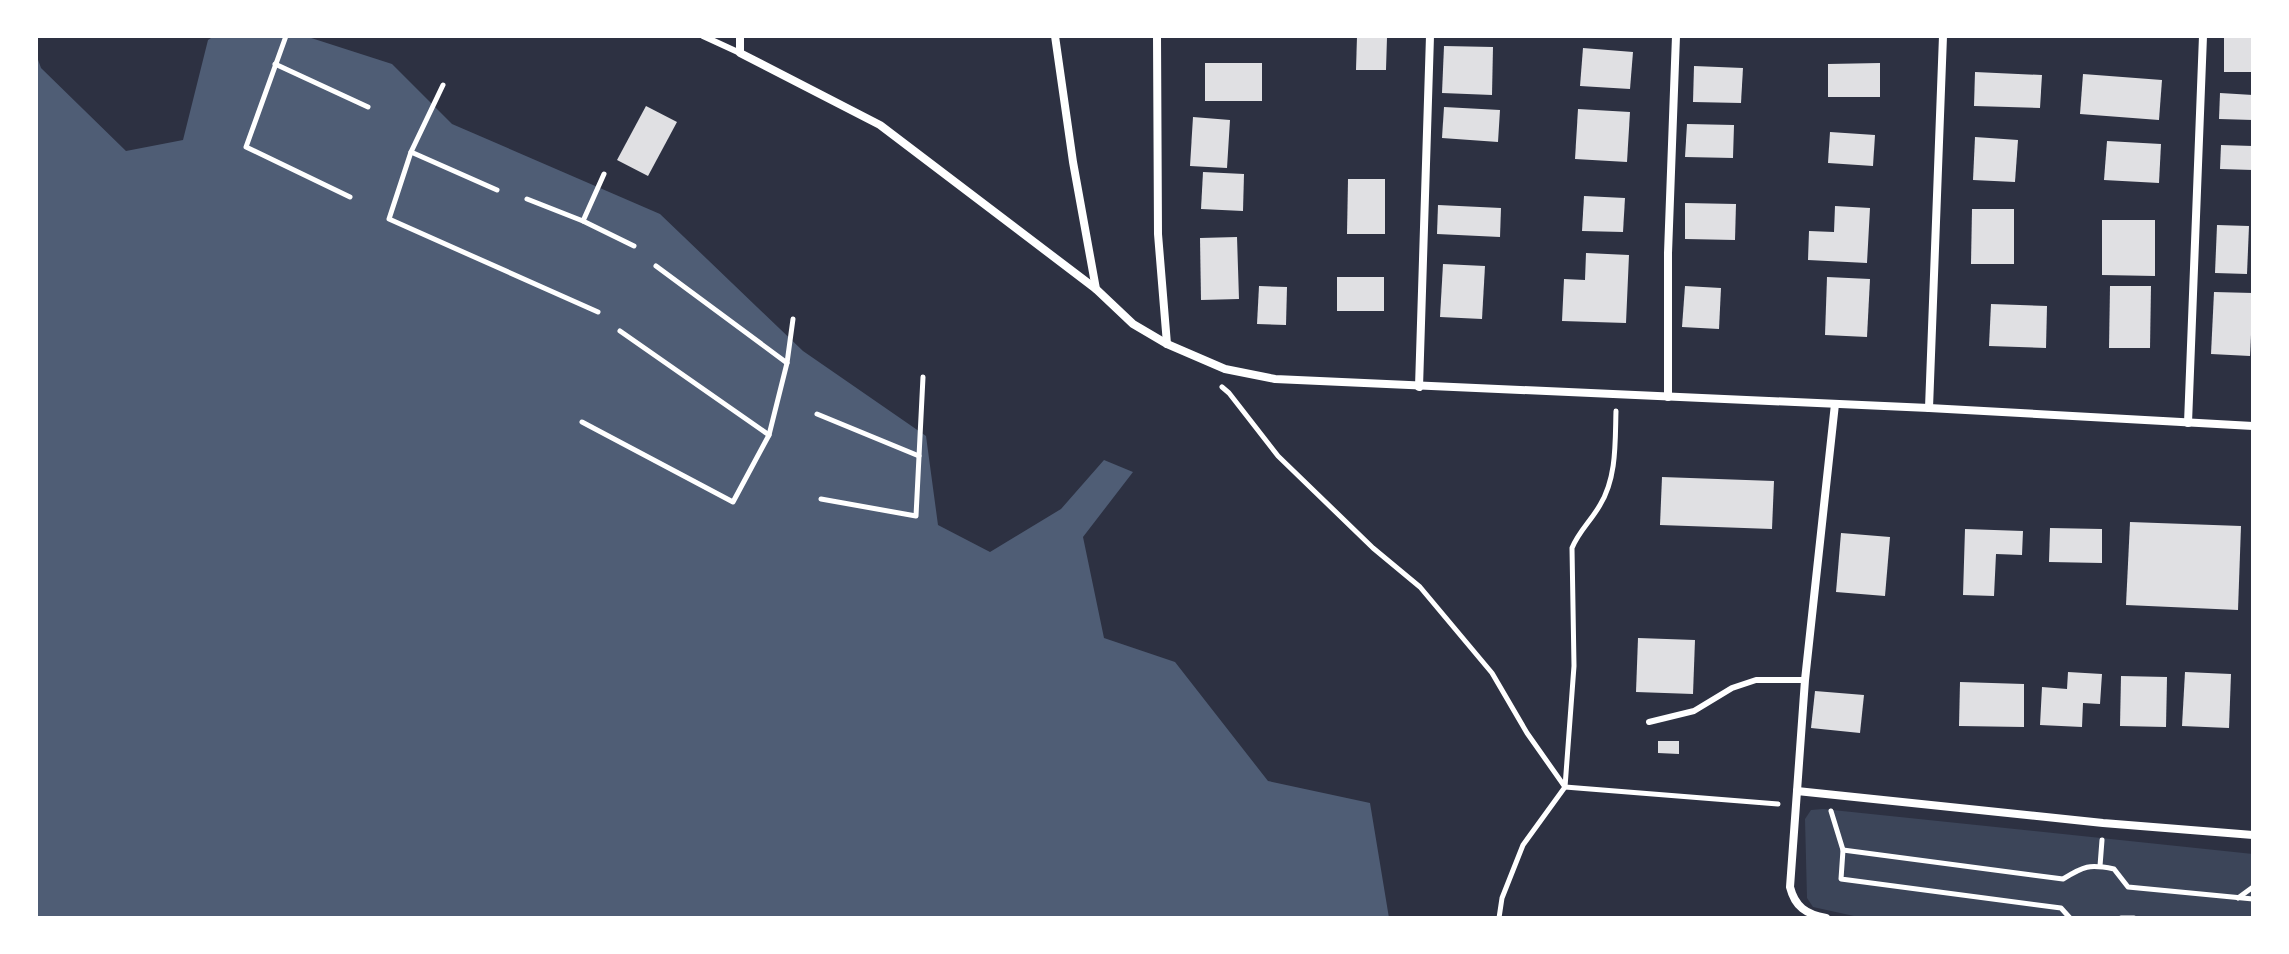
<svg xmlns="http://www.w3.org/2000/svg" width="2289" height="954" font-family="Inter,sans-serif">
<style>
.green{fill:#3c4559}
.water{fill:#4f5d75}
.building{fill:#e0e0e3}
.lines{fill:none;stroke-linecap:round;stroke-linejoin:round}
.path{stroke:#fff;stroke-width:5}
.service{stroke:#fff;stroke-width:6}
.minor{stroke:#fff;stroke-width:8}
</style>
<rect width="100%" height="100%" fill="#2d3142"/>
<polygon class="green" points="1823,809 2253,854 2253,918 1863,918 1813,907 1807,898 1805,819 1811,810"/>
<polygon class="water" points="214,36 305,36 392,64 452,124 660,214 803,351 926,436 938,525 990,552 1061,509 1104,460 1133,472 1083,537 1104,638 1175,662 1268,781 1370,803 1389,918 36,918 36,54 41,68 126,151 183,140 208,40"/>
<g class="building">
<polygon points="1357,36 1387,37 1386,70 1356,70"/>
<rect x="2224" y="36" width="29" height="36"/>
<polygon points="1444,46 1493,47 1492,95 1442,93"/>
<polygon points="1583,48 1633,52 1630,89 1580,86"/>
<rect x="1205" y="63" width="57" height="38"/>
<polygon points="1880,63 1880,97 1828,97 1828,64"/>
<polygon points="1694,66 1743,68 1741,103 1693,102"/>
<polygon points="1975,72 2042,75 2040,108 1974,106"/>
<polygon points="2083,74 2162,80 2159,120 2080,114"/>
<polygon points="2220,93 2253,95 2253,120 2219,119"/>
<polygon points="646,106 677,122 648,176 617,160"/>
<polygon points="1444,107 1500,110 1498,142 1442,138"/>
<polygon points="1578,109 1630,112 1627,162 1575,159"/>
<polygon points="1193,117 1230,120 1227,168 1190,166"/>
<polygon points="1687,124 1734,125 1733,158 1685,157"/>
<polygon points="1830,132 1875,135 1873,166 1828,163"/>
<polygon points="1975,137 2018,140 2015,182 1973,180"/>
<polygon points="2107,141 2161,144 2159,183 2104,180"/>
<polygon points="2221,145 2253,146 2253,170 2220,169"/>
<polygon points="1203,172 1244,174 1243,211 1201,209"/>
<polygon points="1348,179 1385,179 1385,234 1347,234"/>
<polygon points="1584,196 1625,198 1623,232 1582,231"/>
<polygon points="1685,203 1736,204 1735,240 1685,239"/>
<polygon points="1438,205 1501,208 1500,237 1437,234"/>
<polygon points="1835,206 1870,208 1867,263 1808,260 1809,231 1834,232"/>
<polygon points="1972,209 2014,209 2014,264 1971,264"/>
<polygon points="2102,220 2155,220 2155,276 2102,275"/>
<polygon points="2217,225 2249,226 2247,274 2215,273"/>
<polygon points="1237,237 1239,299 1201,300 1200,238"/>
<polygon points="1586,253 1629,255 1626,323 1562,321 1564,279 1585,280"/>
<polygon points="1443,264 1485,266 1482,319 1440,317"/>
<rect x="1337" y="277" width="47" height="34"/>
<polygon points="1827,277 1870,279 1867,337 1825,335"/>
<polygon points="1259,286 1287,287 1286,325 1257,324"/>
<polygon points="1685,286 1721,288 1719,329 1682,327"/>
<polygon points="2110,286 2151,286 2150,348 2109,348"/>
<polygon points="2214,292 2253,293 2250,356 2211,354"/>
<polygon points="1991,304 2047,306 2046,348 1989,346"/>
<polygon points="1662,477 1774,481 1772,529 1660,525"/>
<polygon points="2130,522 2241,526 2238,610 2126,605"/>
<polygon points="2050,528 2102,529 2102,563 2049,562"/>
<polygon points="1965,529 2023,531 2022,555 1996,554 1994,596 1963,595"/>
<polygon points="1841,533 1890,537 1885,596 1836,592"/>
<polygon points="1638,638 1695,640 1693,694 1636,692"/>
<polygon points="2068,672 2102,674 2100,704 2083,703 2082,727 2040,725 2042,687 2067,689"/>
<polygon points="2185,672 2231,674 2229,728 2182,726"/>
<polygon points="2121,676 2167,677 2166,727 2120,726"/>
<polygon points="1960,682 2024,684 2024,727 1959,726"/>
<polygon points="1815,691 1864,695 1860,733 1811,728"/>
<polygon points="1658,741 1679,741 1679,754 1658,753"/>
</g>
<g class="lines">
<g class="path">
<polyline points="286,36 246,147 350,197"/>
<polyline points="275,64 368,107"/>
<polyline points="443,85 411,152 389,219 598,312"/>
<polyline points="411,152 497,190"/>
<polyline points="604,174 583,221 634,246"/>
<polyline points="527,199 583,221"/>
<polyline points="656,266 787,363"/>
<polyline points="620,331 769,435"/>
<polyline points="1222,387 1229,393 1278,456 1373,548 1420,587 1492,673 1527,733 1565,787 1523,845 1502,898 1499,918"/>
<path d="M1616 411C1615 442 1617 477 1600 505 1591 521 1579 531 1572 548L1574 666 1565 787 1778 804"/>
<polyline points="817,414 919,456"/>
<polyline points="582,422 733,502 769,435 787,363 793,319"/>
<polyline points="821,499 916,516 923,377"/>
<polyline points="1831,811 1843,850 1841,879 2061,908 2070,918"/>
<path d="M1843 850 2063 879C2084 866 2089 864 2114 869L2128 887 2253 899"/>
<polyline points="2100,866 2102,840"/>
<polyline points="2238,898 2253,887"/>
<polyline points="2121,918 2134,918"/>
</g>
<g class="service">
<polyline points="703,36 740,53"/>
<polyline points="1649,722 1694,711 1732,688 1756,680 1805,680"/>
</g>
<g class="minor">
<polyline points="740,36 740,53 880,125 1096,289"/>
<polyline points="1055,36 1073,162 1096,289 1133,324 1167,344 1225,369 1275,379 1929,408 2253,426"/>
<polyline points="1157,36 1158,234 1167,344"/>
<polyline points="1419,387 1430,36"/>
<polyline points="1668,397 1668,253 1676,36"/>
<polyline points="1929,408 1943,36"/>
<polyline points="2188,423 2203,36"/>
<polyline points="1797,791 1805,680 1835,404"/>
<path d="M1826 918C1806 914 1795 907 1790 887L1797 791 2103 823 2253 835"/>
</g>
</g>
<rect width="2289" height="954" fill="none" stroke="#ffffff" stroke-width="76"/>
</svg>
